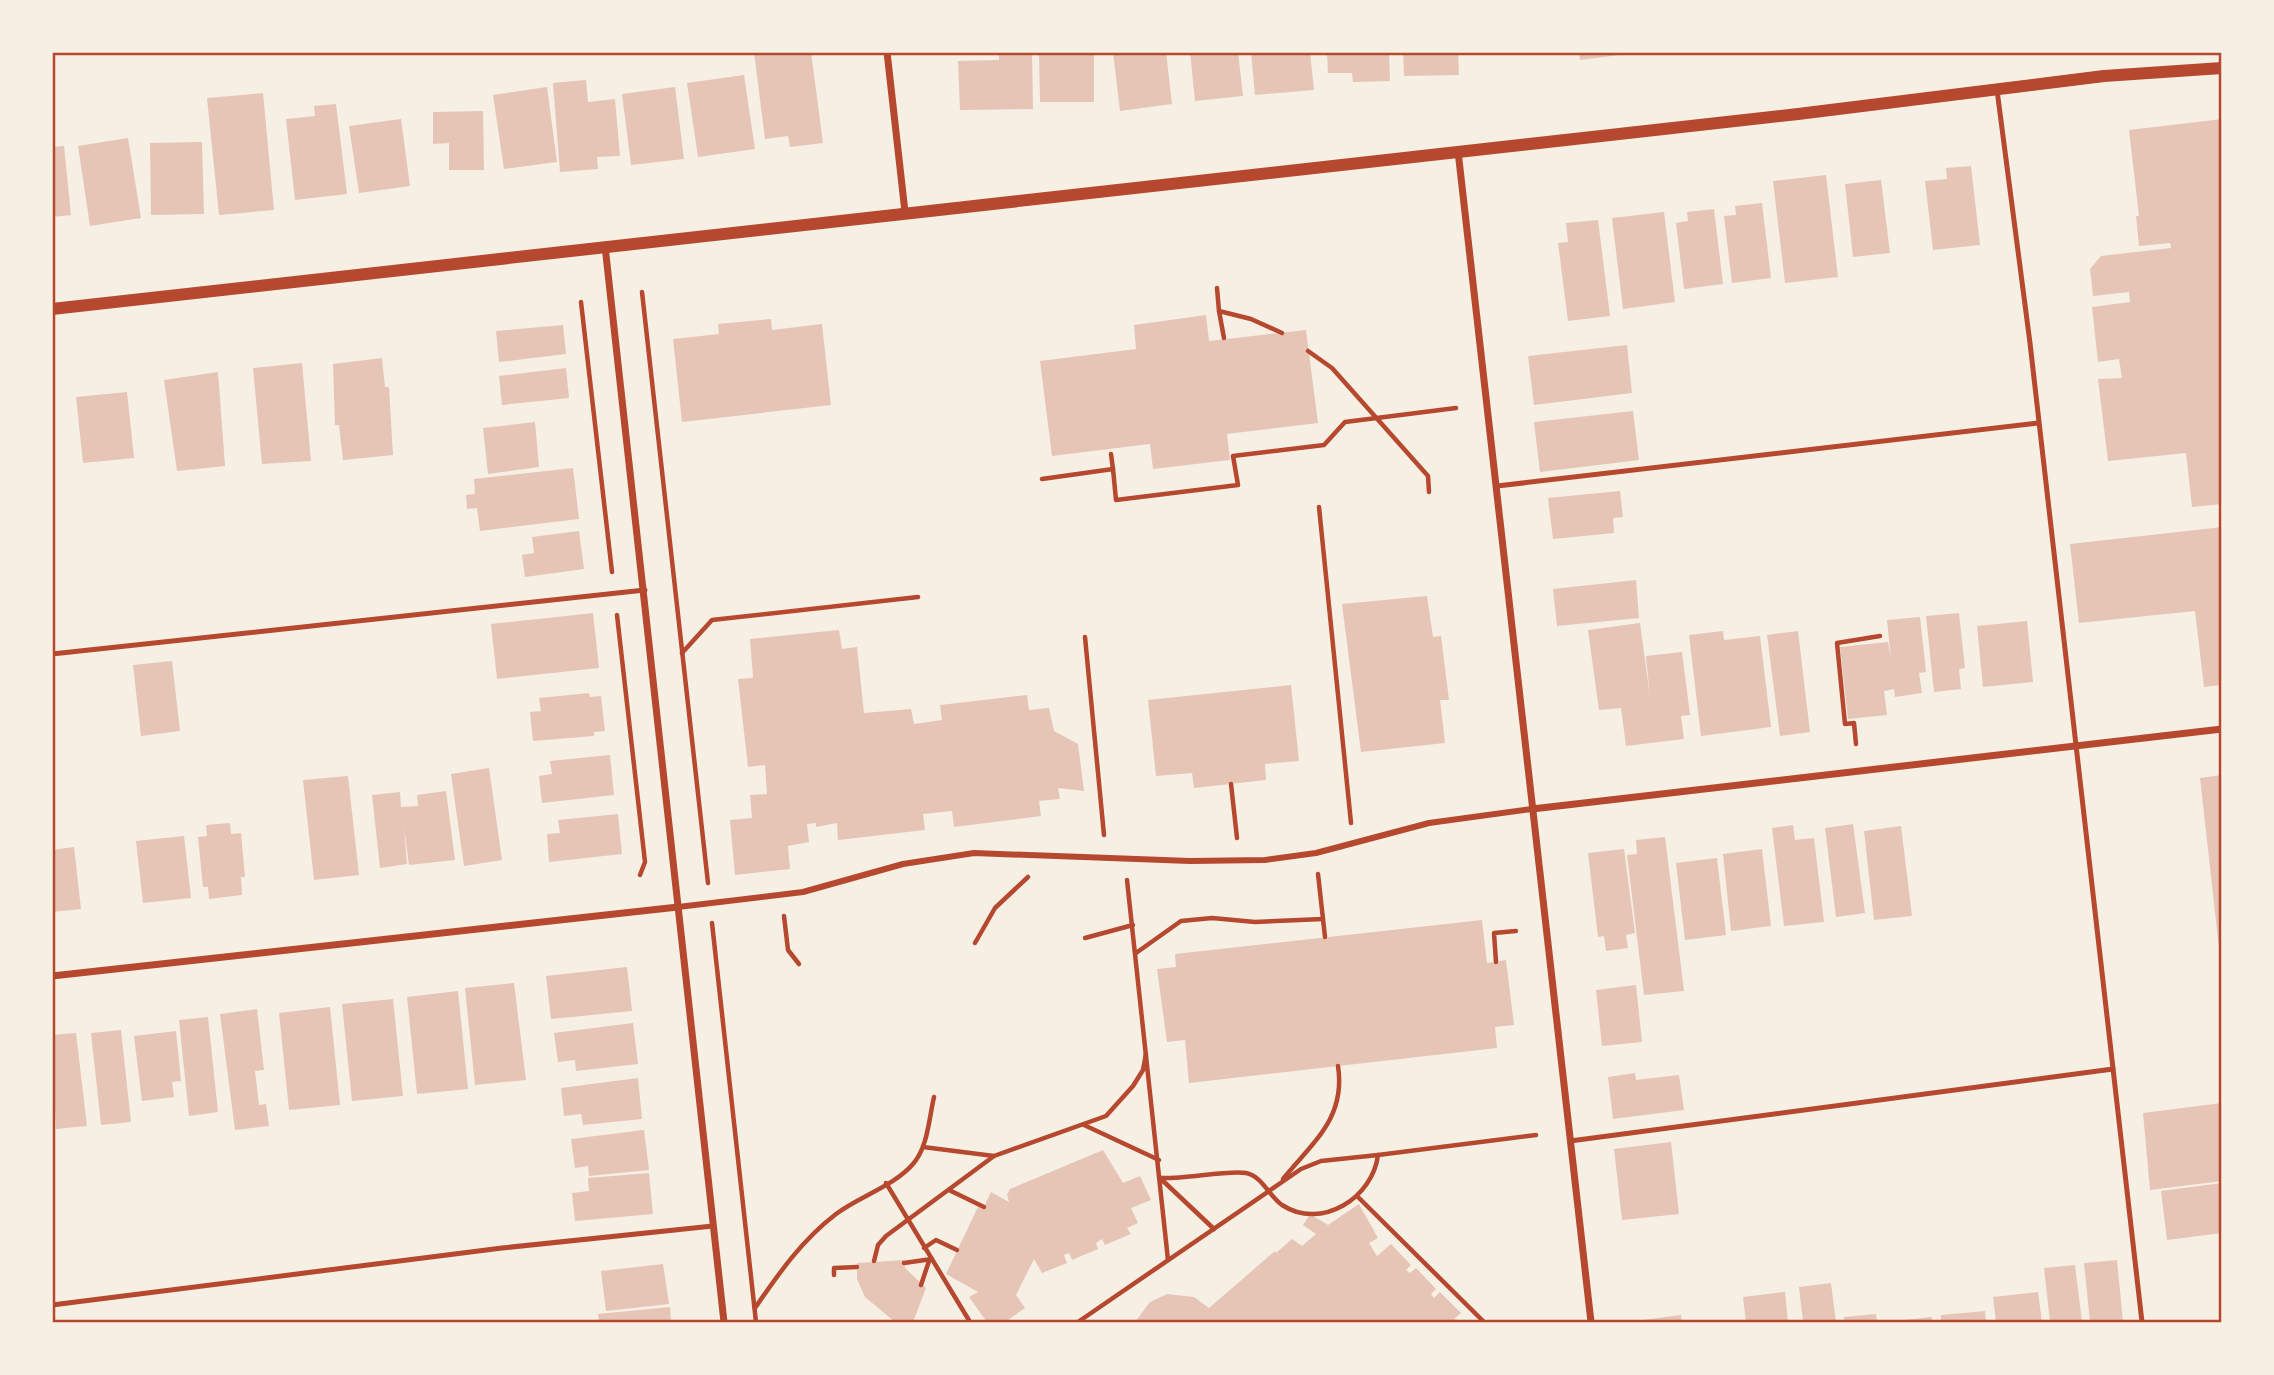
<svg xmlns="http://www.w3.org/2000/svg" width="2274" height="1375" font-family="'Nunito Sans',sans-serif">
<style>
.building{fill:#e6c5b7}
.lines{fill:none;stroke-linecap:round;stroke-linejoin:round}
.path{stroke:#b5482f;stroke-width:4.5}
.service{stroke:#b5482f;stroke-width:5}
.pedestrian{stroke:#b5482f;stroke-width:6}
.minor{stroke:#b5482f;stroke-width:7}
.tertiary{stroke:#b5482f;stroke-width:12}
.neatline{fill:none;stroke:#b5482f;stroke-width:2.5}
</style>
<rect width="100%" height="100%" fill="#f6efe4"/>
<g class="building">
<polygon points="754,52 811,52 823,143 790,147 788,136 765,139"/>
<polygon points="999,52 1032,52 1033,109 960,110 958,61 999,60"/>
<polygon points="1039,52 1094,52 1094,102 1040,102"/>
<polygon points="1113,52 1166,52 1172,104 1120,111"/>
<polygon points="1190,52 1238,52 1243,96 1195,101"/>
<polygon points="1251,52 1310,52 1314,90 1255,95"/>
<polygon points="1327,52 1389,52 1390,81 1353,82 1352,73 1328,73"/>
<polygon points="1403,52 1458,52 1459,75 1404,76"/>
<polygon points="1579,52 1626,52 1627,54 1580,60"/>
<polygon points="744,75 755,149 698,157 687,83"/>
<polygon points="586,80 588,102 615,99 620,156 597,157 598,169 560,172 553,83"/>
<polygon points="547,87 557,162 504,169 493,95"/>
<polygon points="675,87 684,159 631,165 622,94"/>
<polygon points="263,93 274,210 219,215 207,98"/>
<polygon points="336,104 347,194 295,200 286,119 315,116 314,106"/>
<polygon points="483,111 484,170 449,170 449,143 433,144 433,112"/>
<polygon points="401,119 410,186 359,193 349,126"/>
<polygon points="2222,119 2222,504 2192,507 2186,453 2108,461 2098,379 2122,378 2119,359 2098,362 2092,307 2130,302 2129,292 2093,296 2090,269 2101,256 2171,248 2170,243 2139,246 2136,216 2139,216 2129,130"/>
<polygon points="128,138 141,218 90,226 78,146"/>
<polygon points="202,142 204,214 151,215 150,143"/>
<polygon points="64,146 71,215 52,217 52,147"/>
<polygon points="1971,166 1980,245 1933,250 1925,181 1947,179 1946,168"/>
<polygon points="1826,175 1838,277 1785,283 1773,181"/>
<polygon points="1881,180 1890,253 1853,257 1845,184"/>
<polygon points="1762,203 1771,278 1732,283 1724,216 1736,215 1735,206"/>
<polygon points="1714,209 1723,284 1684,289 1676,223 1688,221 1687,212"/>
<polygon points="1664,212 1675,302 1623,309 1612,218"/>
<polygon points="1598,220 1610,316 1568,321 1558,243 1568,242 1566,223"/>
<polygon points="1206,315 1209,341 1306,330 1318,423 1227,434 1230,460 1153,469 1150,444 1052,456 1040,361 1136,349 1134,325"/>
<polygon points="771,319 772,330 822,324 831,405 682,422 673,339 719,334 718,324"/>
<polygon points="563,325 566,354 499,362 496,331"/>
<polygon points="1627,345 1632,393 1534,405 1528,356"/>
<polygon points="382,358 385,387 389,387 393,455 343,460 339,425 335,425 333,364"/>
<polygon points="302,363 311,461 262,464 253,368"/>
<polygon points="566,368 569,398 502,405 499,376"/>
<polygon points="218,372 225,466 177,471 164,380"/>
<polygon points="127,392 134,458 83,463 76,397"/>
<polygon points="1633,411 1639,460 1540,472 1534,422"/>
<polygon points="535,422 539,467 488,474 483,428"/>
<polygon points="573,468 579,519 480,531 477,508 467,509 466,495 475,494 474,479"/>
<polygon points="1620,491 1623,517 1613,518 1614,533 1553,539 1548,498"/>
<polygon points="2222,527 2222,685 2204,687 2195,611 2079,623 2070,544"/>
<polygon points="579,531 584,569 525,577 522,555 534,553 532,537"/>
<polygon points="1636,580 1639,618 1557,626 1553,589"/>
<polygon points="1427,596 1433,637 1441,636 1449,700 1440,700 1445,743 1361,752 1342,604"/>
<polygon points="593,613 599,668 497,679 491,624"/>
<polygon points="1959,613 1965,668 1959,669 1961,689 1934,692 1926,616"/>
<polygon points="1920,617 1926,672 1919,673 1922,693 1895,697 1894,689 1884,691 1887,715 1848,719 1840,647 1888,642 1891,659 1887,620"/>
<polygon points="2027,621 2033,682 1983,687 1977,626"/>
<polygon points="1640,623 1650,697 1646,656 1682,652 1690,715 1681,716 1684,739 1626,746 1621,708 1599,710 1588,630"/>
<polygon points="839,630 842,649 857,647 864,713 911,709 914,724 942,720 940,705 1027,695 1029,710 1049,708 1054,731 1078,744 1084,791 1058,788 1060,799 1039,801 1041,816 954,827 952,811 923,814 925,830 838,840 837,823 816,827 816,823 807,824 809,842 788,846 790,869 735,875 730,820 752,818 750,795 767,794 765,765 748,767 738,679 753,678 750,639"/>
<polygon points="1723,631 1724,640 1760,636 1771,727 1701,736 1689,635"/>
<polygon points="1798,631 1810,732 1780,736 1767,635"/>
<polygon points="172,661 180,731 141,736 133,665"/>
<polygon points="1291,685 1299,761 1265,764 1266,780 1194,788 1192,773 1156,776 1148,700"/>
<polygon points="589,693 590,697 601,696 605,731 594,732 594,736 533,741 530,712 541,711 539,698"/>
<polygon points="610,755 614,795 542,803 539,776 552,774 550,761"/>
<polygon points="489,768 502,860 464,866 451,774"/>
<polygon points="2222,775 2222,957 2220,957 2200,778"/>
<polygon points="348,776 359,875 314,880 303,780"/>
<polygon points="446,791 455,860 409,865 404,827 407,864 380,868 372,795 400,792 401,807 418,806 417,795"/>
<polygon points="618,814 622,854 549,862 547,834 560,833 558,820"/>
<polygon points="230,823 231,834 241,833 245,877 241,877 242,895 209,899 208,887 203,887 198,837 207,836 206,825"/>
<polygon points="1853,824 1865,913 1836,917 1825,828"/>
<polygon points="1793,825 1795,840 1814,838 1824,922 1784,926 1772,828"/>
<polygon points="1901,826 1912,916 1874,920 1864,831"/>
<polygon points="184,836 191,898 143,903 136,841"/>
<polygon points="1665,837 1684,991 1644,995 1627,855 1637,854 1636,840"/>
<polygon points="74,847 81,909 52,912 52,850"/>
<polygon points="1624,849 1635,933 1626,935 1628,948 1606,951 1604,936 1598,937 1588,853"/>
<polygon points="1762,849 1771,926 1731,931 1723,854"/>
<polygon points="1717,858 1726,935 1685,940 1676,863"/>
<polygon points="1482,920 1487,963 1506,960 1514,1025 1495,1027 1497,1048 1189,1083 1185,1040 1167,1042 1157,969 1176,967 1175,954"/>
<polygon points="627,967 632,1011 551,1019 546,976"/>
<polygon points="514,983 526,1080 475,1085 465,988"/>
<polygon points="1636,985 1642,1042 1602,1046 1596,990"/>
<polygon points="458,991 468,1089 417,1094 407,997"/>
<polygon points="393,999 403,1096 352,1101 342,1004"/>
<polygon points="330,1007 340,1105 289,1110 279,1013"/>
<polygon points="257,1009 264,1070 255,1071 259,1105 266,1104 269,1126 235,1130 220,1014"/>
<polygon points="208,1017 218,1112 189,1116 179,1020"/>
<polygon points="633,1023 638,1064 576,1071 575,1060 558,1062 554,1033"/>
<polygon points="121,1030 131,1122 101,1125 91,1033"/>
<polygon points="176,1031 181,1081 172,1082 174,1097 142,1101 134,1036"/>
<polygon points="76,1033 87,1126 56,1129 52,1035"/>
<polygon points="1635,1073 1636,1080 1679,1075 1684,1110 1613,1119 1608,1077"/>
<polygon points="638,1078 642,1119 583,1125 581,1114 564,1116 561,1088"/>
<polygon points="2222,1103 2222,1181 2150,1190 2143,1113"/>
<polygon points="644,1130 649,1170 589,1176 588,1166 575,1168 571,1139"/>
<polygon points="1671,1142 1679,1214 1622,1220 1614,1149"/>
<polygon points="1103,1150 1123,1183 1140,1176 1151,1200 1131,1208 1138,1223 1127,1228 1131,1234 1105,1245 1102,1239 1096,1243 1098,1249 1072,1260 1069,1253 1064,1255 1067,1263 1042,1273 1034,1259 1016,1295 1025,1308 1005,1322 987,1322 969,1297 978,1292 946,1274 978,1207 983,1209 991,1192 1009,1202 1007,1195 1010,1189"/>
<polygon points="649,1173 653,1214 575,1221 572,1193 589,1191 588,1178"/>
<polygon points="2222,1183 2222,1233 2167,1240 2161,1191"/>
<polygon points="1359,1204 1378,1238 1369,1243 1377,1256 1391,1244 1411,1265 1406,1270 1410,1273 1416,1268 1436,1289 1431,1294 1434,1298 1440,1292 1461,1313 1454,1319 1466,1322 1135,1322 1150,1302 1167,1294 1194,1297 1209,1308 1275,1251 1276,1253 1292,1239 1302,1246 1316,1234 1303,1225 1310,1214 1328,1225"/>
<polygon points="904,1260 905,1268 926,1288 913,1322 895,1322 865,1297 857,1279 857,1263"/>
<polygon points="2117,1260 2123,1322 2090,1322 2084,1263"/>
<polygon points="663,1264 669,1304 606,1311 601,1271"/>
<polygon points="2075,1265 2082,1322 2050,1322 2044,1268"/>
<polygon points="1831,1283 1836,1322 1803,1322 1799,1287"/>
<polygon points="1785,1292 1788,1322 1746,1322 1743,1297"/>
<polygon points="2038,1292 2042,1322 1996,1322 1993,1297"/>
<polygon points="670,1307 671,1322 599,1322 598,1314"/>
<polygon points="1985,1311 1986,1322 1941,1322 1941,1315"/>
<polygon points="1876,1314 1877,1322 1844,1322 1844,1317"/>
<polygon points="1681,1315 1682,1322 1643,1322 1642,1320"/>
<polygon points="1932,1317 1932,1322 1894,1322 1894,1321"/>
</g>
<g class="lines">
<g class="path">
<polyline points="1217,288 1219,311 1251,319 1282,333"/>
<polyline points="642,292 708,883"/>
<polyline points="581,302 612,572"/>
<polyline points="1219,311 1224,338"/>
<polyline points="1308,351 1332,368 1428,476 1429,492"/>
<polyline points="1111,454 1113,469"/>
<polyline points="1042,479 1113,469 1116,500 1238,485 1233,456 1324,445 1345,422 1456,408"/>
<polyline points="1319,507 1351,823"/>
<polyline points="617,615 645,862 640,875"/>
<polyline points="1085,637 1104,835"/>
<polyline points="682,653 712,620 918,597"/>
<polyline points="1856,744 1854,723 1845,724 1837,643 1880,636"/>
<polyline points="1231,784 1237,838"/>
<polyline points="1318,874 1325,937"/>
<polyline points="1127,880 1168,1260"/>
<polyline points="784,916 788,950 799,964"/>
<polyline points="712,923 756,1322"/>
<polyline points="1085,938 1133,925"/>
<polyline points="975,943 995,908 1028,877"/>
<polyline points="1136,953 1181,921 1212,918 1255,922 1323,919"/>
<polyline points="1496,962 1494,933 1516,931"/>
<polyline points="1084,1125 1159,1160"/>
<polyline points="923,1147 994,1156"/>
<path d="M1161 1178C1185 1179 1228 1170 1246 1173 1262 1176 1269 1196 1282 1205 1322 1231 1373 1197 1378 1155L1536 1135"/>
<polyline points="1161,1179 1214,1229"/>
<path d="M1283 1179C1313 1142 1346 1118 1338 1066"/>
<polyline points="886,1183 970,1322"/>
<polyline points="949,1190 984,1207"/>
<polyline points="1357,1196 1484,1322"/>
<polyline points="924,1248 936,1240 957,1250"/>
<polyline points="874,1261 878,1245 886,1236 994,1156 1106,1116 1133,1086 1143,1070 1146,1054"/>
<polyline points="904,1263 932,1259"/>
<polyline points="834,1275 834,1268 857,1267"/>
<polyline points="921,1285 929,1261"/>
<path d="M755 1308C779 1273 802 1240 836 1214 860 1196 894 1186 913 1164 928 1147 929 1118 934 1097"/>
<polyline points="1078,1322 1301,1169 1321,1161 1378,1155"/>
</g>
<g class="service">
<polyline points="1997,90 2030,343 2142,1322"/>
<polyline points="1497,486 2038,423"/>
<polyline points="52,654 645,590"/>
<polyline points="1570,1141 2113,1069"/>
<polyline points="52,1305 502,1248 713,1226"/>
</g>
<polyline class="pedestrian" points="678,907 803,892 903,864 974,853 1190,861 1265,860 1316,853 1429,823 1532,809"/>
<g class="minor">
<polyline points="887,52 905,212"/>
<polyline points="1458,151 1591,1322"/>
<polyline points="605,246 724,1322"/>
<polyline points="1532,809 2222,729"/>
<polyline points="52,976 678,907"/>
</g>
<polyline class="tertiary" points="52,309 1798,114 2104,76 2222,68"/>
</g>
<rect width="2274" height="1375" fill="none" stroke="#f6efe4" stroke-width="108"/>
<rect x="54" y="54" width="2166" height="1267" class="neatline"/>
</svg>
